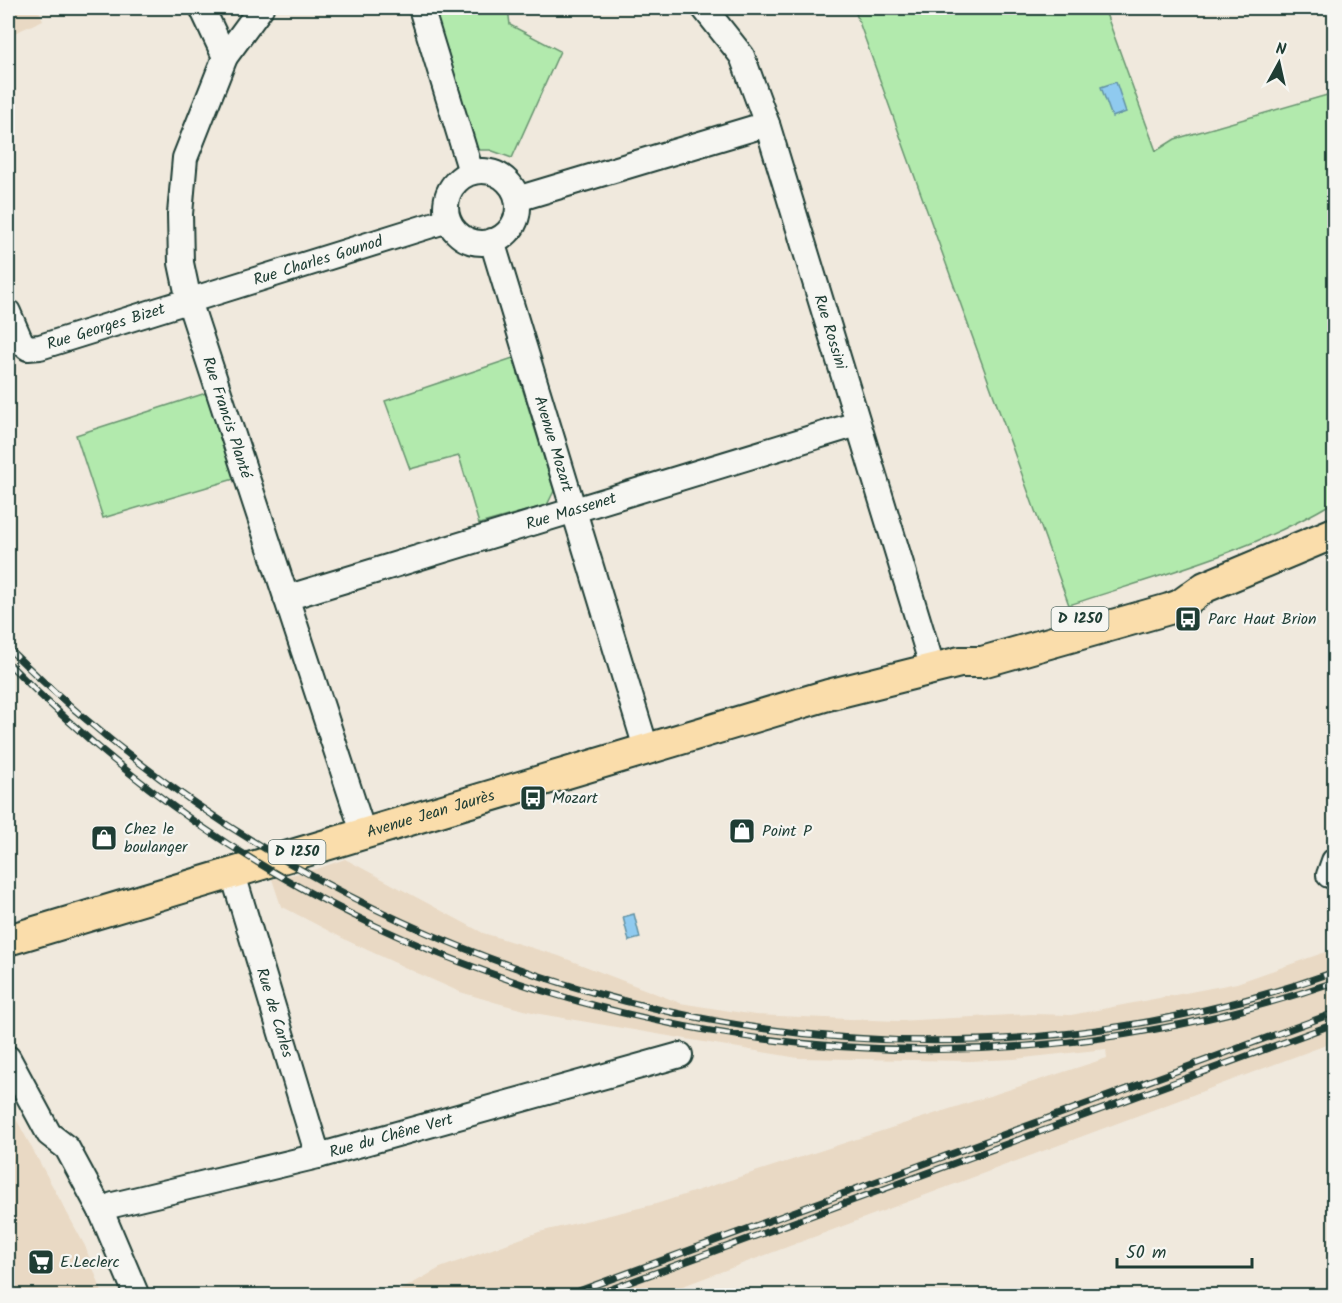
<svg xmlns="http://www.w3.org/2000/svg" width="1342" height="1303" viewBox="0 0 1342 1303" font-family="Kalam,sans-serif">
<rect width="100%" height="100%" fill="#f0e9dd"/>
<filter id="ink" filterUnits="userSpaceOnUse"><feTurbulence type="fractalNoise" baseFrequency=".0167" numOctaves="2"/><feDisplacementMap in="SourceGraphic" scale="12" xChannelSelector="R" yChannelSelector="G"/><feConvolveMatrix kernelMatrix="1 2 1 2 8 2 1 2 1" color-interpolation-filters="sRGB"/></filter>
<g filter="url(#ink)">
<g fill="#e9d9c4">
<path d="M 8,8 L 38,8 L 43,20 L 8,36 Z"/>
<path d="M 345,859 L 483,933 L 559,956 L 680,1003 L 755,1015 L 897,1021 L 1031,1014 L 1071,1015 L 1237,983 L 1334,949 L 1334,1042 L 659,1295 L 392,1295 L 440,1268 L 539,1232 L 656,1204 L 1107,1058 L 1106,1049 L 1014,1059 L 969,1061 L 798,1058 L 540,1014 L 501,1004 L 460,992 L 415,972 L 348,941 L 281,906 L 272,879 L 317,869 Z"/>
<path d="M 8,1104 L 85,1246 L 103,1295 L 8,1295 Z"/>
</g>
<g fill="#b2eaad" stroke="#689470" stroke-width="1.5">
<path d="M 433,8 L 508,8 L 510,25 L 560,51 L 512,158 L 490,150 L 477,150 Z"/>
<path d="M 854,8 L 1104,8 L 1156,151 L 1175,139 L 1334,93 L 1334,502 C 1251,552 1161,575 1069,605 Z"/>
<path d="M 513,358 L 554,491 L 547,505 L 479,524 L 459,456 L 410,469 L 385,401 Z"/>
<path d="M 206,393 L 234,479 L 103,518 L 76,435 Z"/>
</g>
<g fill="#8fcaef" stroke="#6292a4" stroke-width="1.5">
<path d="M 1116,82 L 1126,112 L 1112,117 L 1101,87 Z"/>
<path d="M 634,914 L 640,938 L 629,941 L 623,917 Z"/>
</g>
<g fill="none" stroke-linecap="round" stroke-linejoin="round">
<defs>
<g id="minor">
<path d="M 202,8 L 225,57"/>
<path id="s1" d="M 261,8 L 225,57 L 185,158 L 180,214 L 181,263 L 189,301 L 363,832"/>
<path d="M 421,8 L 471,172"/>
<path id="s2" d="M 704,8 L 742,56 L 767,124 L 933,669"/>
<circle cx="482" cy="207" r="36"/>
<path d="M 517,199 L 767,124"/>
<path id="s3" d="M 492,241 L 646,748"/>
<path id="s4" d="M 8,312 L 21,342 L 28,348 L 40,347 L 448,220"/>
<path id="s5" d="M 286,598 L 857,424"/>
<path id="s6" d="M 232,871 L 318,1156"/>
<path d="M 1329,875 L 1334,861"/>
<path d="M 8,1058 L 49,1134 L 67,1148 L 101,1211 L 137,1296"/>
<path id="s7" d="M 101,1211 L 113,1205 L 318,1156 L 680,1055"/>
</g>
<g id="major">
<path id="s8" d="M 8,940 L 828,695 L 960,662 L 982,662 L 1169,609 L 1180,605 L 1205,587 L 1334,533"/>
</g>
</defs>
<use href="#minor" stroke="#1f3d34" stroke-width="28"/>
<use href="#major" stroke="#1f3d34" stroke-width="34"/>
<use href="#minor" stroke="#f6f6f2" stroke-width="24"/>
<use href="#major" stroke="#faddab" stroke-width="30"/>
<defs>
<g id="rail">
<path d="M 8,648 C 355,991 866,1139 1334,972"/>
<path d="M 8,663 C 65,721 128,775 195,822 C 523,1049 957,1114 1334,982"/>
<path d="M 565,1296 L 1334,1013"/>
<path d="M 592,1296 L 1334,1024"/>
</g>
</defs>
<use href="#rail" stroke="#1f3d34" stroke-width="7"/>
<use href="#rail" stroke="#f6f6f2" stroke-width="4.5" stroke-dasharray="14" stroke-linecap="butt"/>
</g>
</g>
<defs>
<symbol id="bus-square" viewBox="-11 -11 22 22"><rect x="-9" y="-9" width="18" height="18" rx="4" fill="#1f3d34" stroke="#f6f6f2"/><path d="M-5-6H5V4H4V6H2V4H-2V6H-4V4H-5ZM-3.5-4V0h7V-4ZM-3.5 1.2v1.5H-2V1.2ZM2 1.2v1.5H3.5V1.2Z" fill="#fff"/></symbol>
<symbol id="shop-square" viewBox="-11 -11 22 22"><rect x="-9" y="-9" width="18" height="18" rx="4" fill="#1f3d34" stroke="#f6f6f2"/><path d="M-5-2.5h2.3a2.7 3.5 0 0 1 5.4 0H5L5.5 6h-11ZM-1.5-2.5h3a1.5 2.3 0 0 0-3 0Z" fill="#fff"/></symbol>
<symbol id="supermarket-square" viewBox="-11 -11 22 22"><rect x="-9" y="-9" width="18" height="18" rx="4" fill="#1f3d34" stroke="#f6f6f2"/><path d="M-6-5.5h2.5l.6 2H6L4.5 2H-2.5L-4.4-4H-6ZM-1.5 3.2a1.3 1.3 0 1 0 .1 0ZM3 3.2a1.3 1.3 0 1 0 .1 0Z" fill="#fff"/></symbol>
</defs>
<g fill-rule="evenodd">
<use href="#bus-square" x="1173" y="604" width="30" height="30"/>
<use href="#bus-square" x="518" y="783" width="30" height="30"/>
<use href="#shop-square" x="727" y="816" width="30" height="30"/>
<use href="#shop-square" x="89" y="823" width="30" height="30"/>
<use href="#supermarket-square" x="26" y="1247" width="30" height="30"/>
</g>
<g text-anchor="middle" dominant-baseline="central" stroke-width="4.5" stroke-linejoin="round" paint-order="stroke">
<g fill="#f6f6f2" stroke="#60746d" stroke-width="1.5">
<rect x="1051.5" y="607" width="57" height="24" rx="4.5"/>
<rect x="268.5" y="840" width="57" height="24" rx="4.5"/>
</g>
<g font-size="15" font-weight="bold" fill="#1f3d34">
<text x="1080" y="619">D 1250</text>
<text x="297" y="852">D 1250</text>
</g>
<g font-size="16" fill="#1f3d34" stroke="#f6f6f2">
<text stroke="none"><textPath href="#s4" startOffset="345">Rue Charles Gounod</textPath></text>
<text stroke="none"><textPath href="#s4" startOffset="123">Rue Georges Bizet</textPath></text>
<text stroke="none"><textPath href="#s2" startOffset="351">Rue Rossini</textPath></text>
<text stroke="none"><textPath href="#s1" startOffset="436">Rue Francis Planté</textPath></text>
<text stroke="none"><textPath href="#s3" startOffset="212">Avenue Mozart</textPath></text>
<text stroke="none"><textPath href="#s5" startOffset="298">Rue Massenet</textPath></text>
<text stroke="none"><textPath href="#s8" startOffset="441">Avenue Jean Jaurès</textPath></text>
<text stroke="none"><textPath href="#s6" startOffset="148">Rue de Carles</textPath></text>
<text stroke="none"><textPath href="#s7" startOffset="300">Rue du Chêne Vert</textPath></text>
</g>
<g font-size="16" fill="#1f3d34" stroke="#f6f6f2" text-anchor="start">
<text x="1208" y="619">Parc Haut Brion</text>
<text x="552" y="798">Mozart</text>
<text x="124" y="829">Chez le<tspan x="124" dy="18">boulanger</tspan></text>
<text x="762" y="831">Point P</text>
<text x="60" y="1262">E.Leclerc</text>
</g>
</g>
<rect width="1342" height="1303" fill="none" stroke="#f6f6f2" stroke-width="30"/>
<rect x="15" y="15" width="1312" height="1273" fill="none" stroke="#1f3d34" stroke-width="2" filter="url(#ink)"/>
<g transform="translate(1279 63) rotate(8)" stroke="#f6f6f2" stroke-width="4.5" paint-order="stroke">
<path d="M0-4.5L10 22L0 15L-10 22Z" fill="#1f3d34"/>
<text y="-9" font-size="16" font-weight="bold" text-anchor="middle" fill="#1f3d34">N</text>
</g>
<path d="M1117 1258v9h135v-9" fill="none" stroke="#1f3d34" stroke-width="3"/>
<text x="1126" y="1258" font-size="18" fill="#1f3d34" stroke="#f6f6f2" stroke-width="4.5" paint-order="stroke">50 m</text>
</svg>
